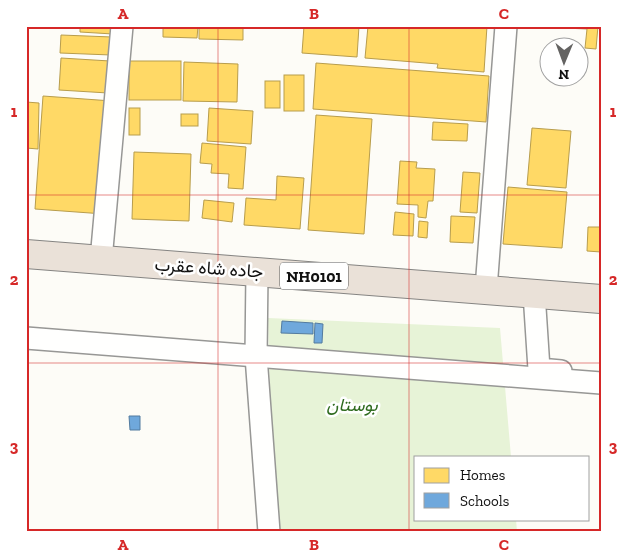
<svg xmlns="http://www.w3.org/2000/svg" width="627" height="558" viewBox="0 0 627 558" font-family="'Zilla Slab',Vazirmatn,serif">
<rect width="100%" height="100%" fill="#fdfcf7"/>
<path fill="#e7f3d7" d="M 268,318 L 500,328 L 511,457 L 416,457 L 416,519 L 516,519 L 517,532 L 273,532 Z"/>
<g fill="#ffd966" stroke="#b89d4c">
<path d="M 80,26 L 113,26 L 113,34 L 80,32 Z"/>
<path d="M 163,26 L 198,26 L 197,38 L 163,37 Z"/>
<path d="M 199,26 L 243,26 L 243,40 L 199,39 Z"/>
<path d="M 304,26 L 359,26 L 357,57 L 302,53 Z"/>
<path d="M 368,26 L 487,26 L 484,72 L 437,68 L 438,64 L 365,58 Z"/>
<path d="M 564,26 L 598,26 L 596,49 L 585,48 L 587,29 L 564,28 Z"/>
<path d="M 61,35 L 112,37 L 111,55 L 60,53 Z"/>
<path d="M 61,58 L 110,61 L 108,93 L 59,90 Z"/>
<rect x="129" y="61" width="52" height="39"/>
<path d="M 184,62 L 238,64 L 237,102 L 183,101 Z"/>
<path d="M 316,63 L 489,76 L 486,122 L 313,109 Z"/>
<rect x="284" y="75" width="20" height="36"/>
<rect x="265" y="81" width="15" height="27"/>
<path d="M 43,96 L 112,101 L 104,214 L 35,209 Z"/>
<path d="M 26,102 L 39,103 L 38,149 L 26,148 Z"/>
<rect x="129" y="108" width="11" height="27"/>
<path d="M 209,108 L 253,111 L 251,144 L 207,141 Z"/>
<rect x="181" y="114" width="17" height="12"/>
<path d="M 316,115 L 372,119 L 364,234 L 308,230 Z"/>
<path d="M 433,122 L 468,124 L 467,141 L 432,140 Z"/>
<path d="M 532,128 L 571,131 L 566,188 L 527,185 Z"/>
<path d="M 202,143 L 246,147 L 243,189 L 228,188 L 229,174 L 211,173 L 212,164 L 200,163 Z"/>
<path d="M 134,152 L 191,154 L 189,221 L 132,219 Z"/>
<path d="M 400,161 L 417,162 L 416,168 L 435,169 L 433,201 L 428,201 L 426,218 L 418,217 L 418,205 L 397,204 Z"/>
<path d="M 463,172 L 480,173 L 477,213 L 460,212 Z"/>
<path d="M 277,176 L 304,178 L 300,229 L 244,225 L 246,198 L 276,200 Z"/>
<path d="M 508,187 L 567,192 L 562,248 L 503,244 Z"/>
<path d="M 204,200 L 234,203 L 232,222 L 202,218 Z"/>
<path d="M 395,212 L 414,214 L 413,236 L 393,235 Z"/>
<path d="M 451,216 L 475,217 L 473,243 L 450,242 Z"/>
<path d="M 419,221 L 428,222 L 427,238 L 418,237 Z"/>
<path d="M 588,227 L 601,227 L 601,252 L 587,251 Z"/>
</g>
<g fill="#6fa8dc" stroke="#537b9f">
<path d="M 282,321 L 313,323 L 313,334 L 281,333 Z"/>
<path d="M 315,323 L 323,324 L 322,343 L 314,343 Z"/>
<path d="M 129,416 L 140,416 L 140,430 L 130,430 Z"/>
</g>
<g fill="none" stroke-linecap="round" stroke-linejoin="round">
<defs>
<g id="minor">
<path d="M 101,260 L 122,26"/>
<path d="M 257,272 L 256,356 L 269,532"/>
<path d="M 486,289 L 506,26"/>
<path d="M 534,293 L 539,369 L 561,371"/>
<path d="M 26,338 L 601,383"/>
</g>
<path id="highway" d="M 26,254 L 601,299"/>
</defs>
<use href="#minor" stroke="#979795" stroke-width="24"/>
<use href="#highway" stroke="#858482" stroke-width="30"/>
<use href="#minor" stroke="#fffffe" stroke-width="21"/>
<use href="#highway" stroke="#eae1d8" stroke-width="28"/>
</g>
<path fill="none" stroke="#d62828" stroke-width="1" stroke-opacity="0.55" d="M 218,26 L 218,532M 409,26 L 409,532M 26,195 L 601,195M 26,363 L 601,363"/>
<g text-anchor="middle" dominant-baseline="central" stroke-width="5" stroke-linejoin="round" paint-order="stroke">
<rect fill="#fff" stroke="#585858" stroke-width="1" x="280" y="262.5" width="68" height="27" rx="4"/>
<g font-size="16" font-weight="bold" fill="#111">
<text x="314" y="276">NH0101</text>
</g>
<g font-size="18" fill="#111" stroke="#fff">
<text transform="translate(209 268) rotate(4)">جاده شاه عقرب</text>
</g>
<g font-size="18" font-style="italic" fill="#2f6b1f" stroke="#fff">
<text x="352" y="405">بوستان</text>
</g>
</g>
<rect width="627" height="558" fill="none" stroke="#ffffff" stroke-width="55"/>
<rect x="414" y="456" width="175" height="65" fill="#ffffff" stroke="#a0a0a0"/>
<rect x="424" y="468" width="25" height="15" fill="#ffd966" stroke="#a0a0a0"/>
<text x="460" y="480" font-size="15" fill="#111111">Homes</text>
<rect x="424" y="493" width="25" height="15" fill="#6fa8dc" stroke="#a0a0a0"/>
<text x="460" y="506" font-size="15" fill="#111111">Schools</text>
<g transform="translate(564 62) rotate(181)"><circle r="24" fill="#ffffff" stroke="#a0a0a0"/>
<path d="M0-4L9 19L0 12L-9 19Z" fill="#646362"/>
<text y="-8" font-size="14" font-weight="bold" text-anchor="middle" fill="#111111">N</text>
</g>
<rect x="28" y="28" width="572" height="502" fill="none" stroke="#d62828" stroke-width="2"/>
<g font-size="16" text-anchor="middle" font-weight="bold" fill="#d62828">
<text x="123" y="19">A</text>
<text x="314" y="19">B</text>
<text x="504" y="19">C</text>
<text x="14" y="117">1</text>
<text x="613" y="117">1</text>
<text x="14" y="285">2</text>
<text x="613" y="285">2</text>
<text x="14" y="452">3</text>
<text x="613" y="452">3</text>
<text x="123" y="550">A</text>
<text x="314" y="550">B</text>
<text x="504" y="550">C</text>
</g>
</svg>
